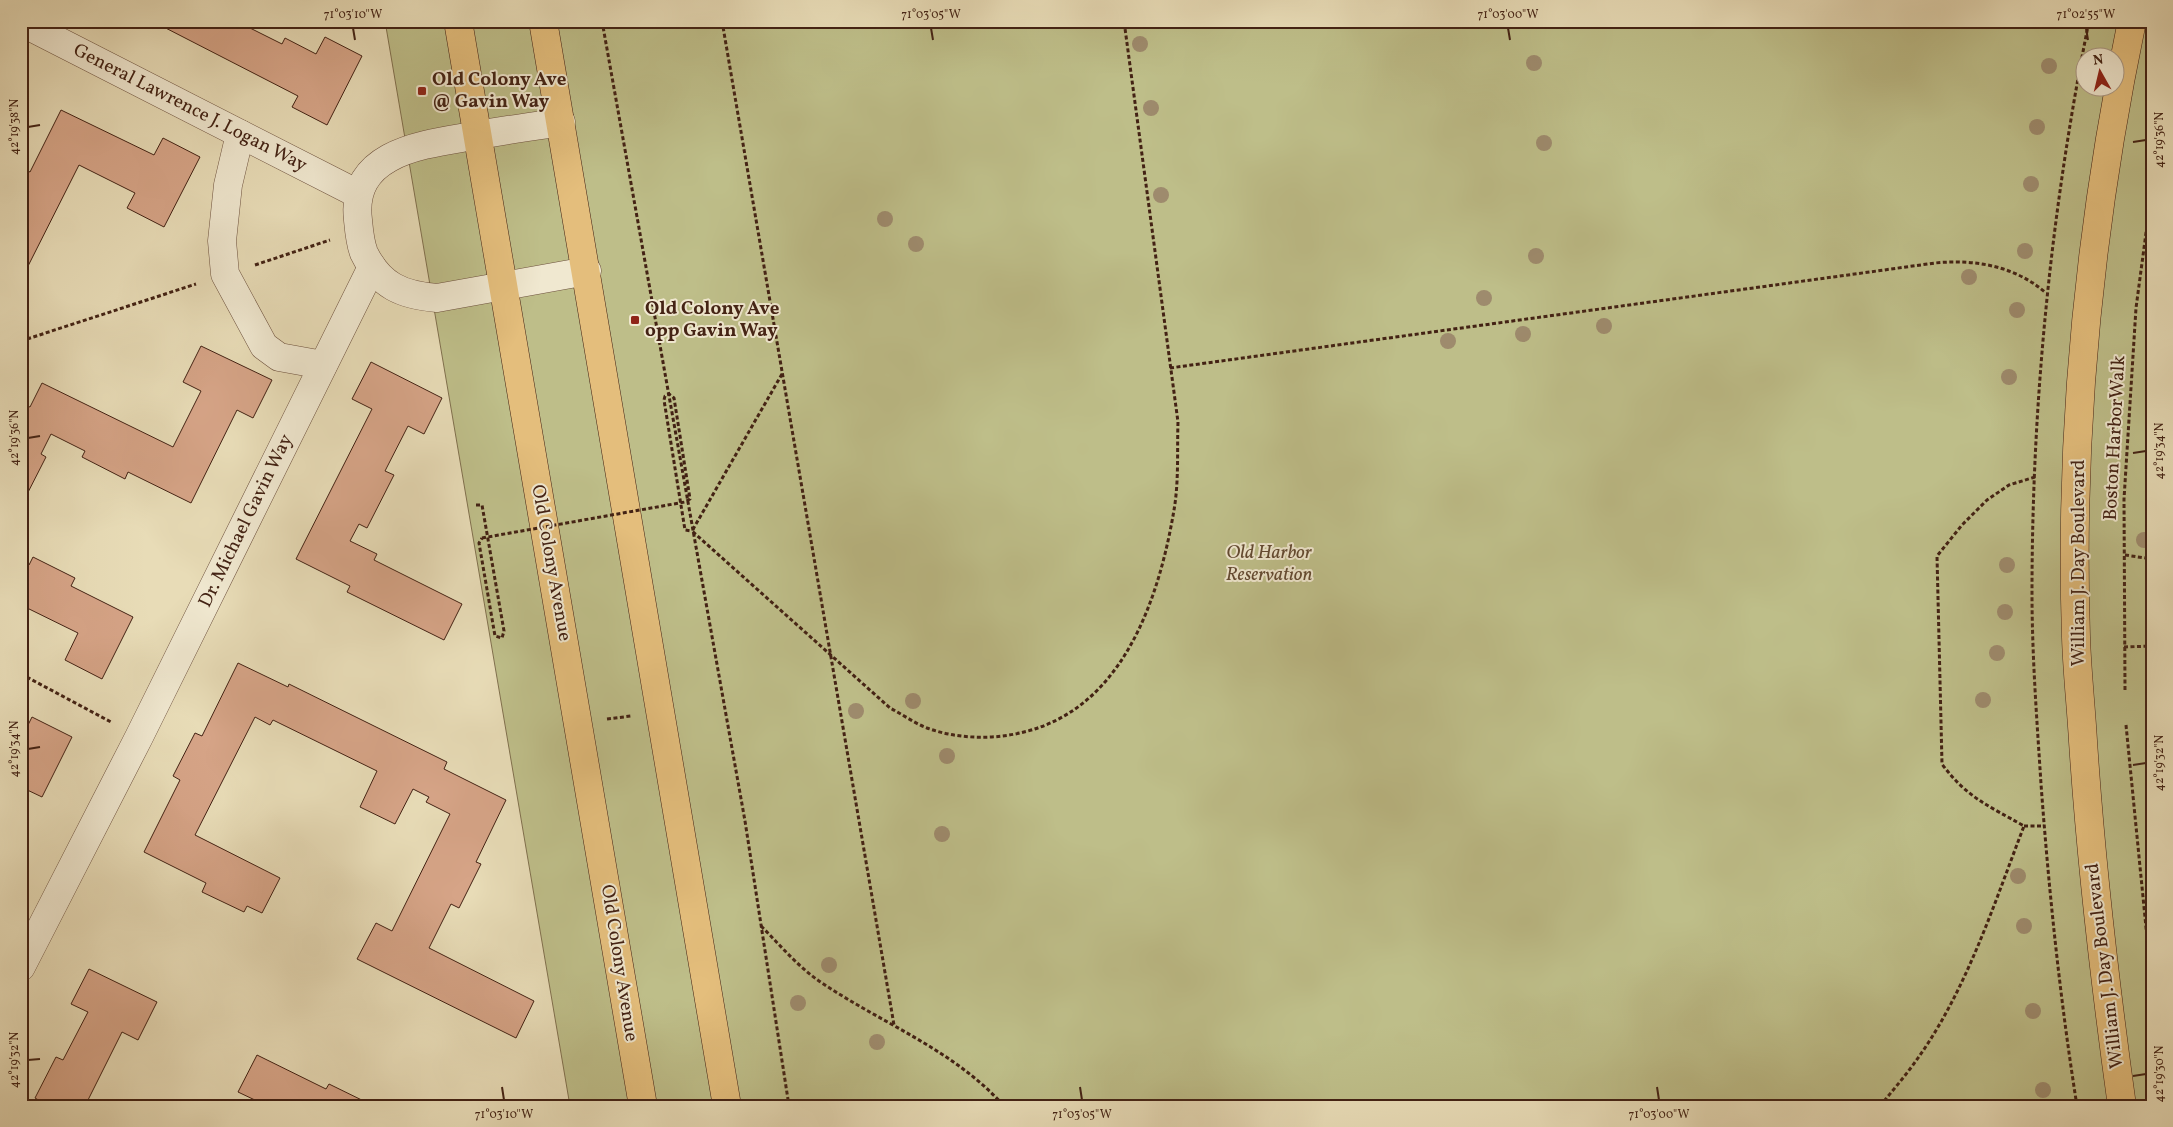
<svg xmlns="http://www.w3.org/2000/svg" width="2173" height="1127" viewBox="0 0 2173 1127" font-family="Vollkorn,serif">
<rect width="100%" height="100%" fill="#e8dcb7"/>
<filter id="stains"><feTurbulence type="fractalNoise" baseFrequency=".004" numOctaves="4"/><feColorMatrix values="0 0 0 0 .2 0 0 0 0 .09 0 0 0 0 .02 0 0 0 .5 -.17"/></filter>
<radialGradient id="worn" r=".72"><stop offset=".6" stop-color="#630" stop-opacity="0"/><stop offset="1" stop-color="#630" stop-opacity=".3"/></radialGradient>
<path fill="#bebe89" stroke="#80704e" fill-rule="evenodd" d="M 385,21 L 2152,21 L 2152,1106 L 570,1106 ZM 2086,58 L 2116,58 L 2116,88 L 2086,88 Z"/>
<g fill="#d6a487" stroke="#432214">
<path d="M 152,21 L 236,21 L 282,44 L 285,38 L 316,54 L 325,37 L 362,56 L 327,125 L 292,107 L 298,96 Z"/>
<path d="M 61,110 L 154,155 L 163,138 L 200,157 L 164,227 L 127,208 L 135,193 L 79,165 L 21,280 L 21,173 L 23,169 L 30,172 Z"/>
<path d="M 201,346 L 272,380 L 253,418 L 237,410 L 191,503 L 128,472 L 125,479 L 82,457 L 85,451 L 51,434 L 41,454 L 46,457 L 21,506 L 21,404 L 30,407 L 42,383 L 173,447 L 201,391 L 183,382 Z"/>
<path d="M 371,362 L 442,398 L 424,434 L 408,426 L 385,471 L 394,475 L 367,528 L 359,524 L 350,541 L 377,554 L 374,560 L 462,604 L 444,640 L 347,592 L 350,586 L 296,559 L 372,409 L 352,399 Z"/>
<path d="M 33,557 L 75,578 L 71,586 L 133,617 L 102,679 L 65,660 L 78,633 L 21,605 L 21,561 L 29,565 Z"/>
<path d="M 238,663 L 288,687 L 289,684 L 447,762 L 444,769 L 506,800 L 476,862 L 481,864 L 459,908 L 451,904 L 429,948 L 534,1001 L 516,1038 L 357,959 L 376,923 L 392,931 L 450,814 L 426,802 L 429,797 L 413,789 L 395,824 L 360,807 L 377,771 L 273,720 L 270,725 L 255,717 L 195,835 L 280,878 L 262,913 L 247,906 L 244,912 L 202,892 L 206,883 L 144,852 L 180,780 L 173,776 L 195,733 L 202,736 Z"/>
<path d="M 32,717 L 72,737 L 42,797 L 21,787 L 21,739 Z"/>
<path d="M 89,969 L 157,1002 L 138,1040 L 122,1032 L 85,1106 L 40,1106 L 42,1102 L 35,1098 L 56,1057 L 63,1060 L 88,1012 L 71,1004 Z"/>
<path d="M 257,1055 L 326,1089 L 329,1084 L 374,1106 L 255,1106 L 257,1101 L 238,1092 Z"/>
</g>
<g fill="none" stroke-linecap="round" stroke-linejoin="round">
<defs>
<g id="minor">
<path d="M 21,22 L 358,194"/>
<path d="M 561,122 C 530,127 498,131 467,137 C 419,145 350,154 358,220 C 359,231 360,243 364,253 C 380,286 402,295 437,298 L 587,271"/>
<path d="M 240,134 L 228,185 L 222,241 L 225,274 L 264,346 L 279,357 L 323,365"/>
<path d="M 21,967 L 139,737 L 372,267"/>
</g>
<g id="major">
<path d="M 458,21 L 643,1106"/>
<path d="M 543,21 L 727,1106"/>
<path d="M 2122,1106 C 2105,984 2091,863 2083,741 C 2081,706 2077,671 2076,637 C 2069,431 2090,223 2132,21"/>
</g>
</defs>
<use href="#minor" stroke="#6c503d" stroke-width="29"/>
<use href="#major" stroke="#432214" stroke-width="29"/>
<g stroke="#432214" stroke-width="3" stroke-dasharray="4 2.5" stroke-linecap="butt">
<path d="M 602,21 L 745,821 L 789,1106"/>
<path d="M 722,21 L 894,1025"/>
<path d="M 255,265 L 330,240"/>
<path d="M 21,341 L 196,284"/>
<path d="M 1170,368 L 1935,263 C 1975,259 2015,266 2046,293"/>
<path d="M 782,374 L 692,531 L 890,708 C 902,714 914,723 927,728 C 957,739 993,740 1024,732 C 1123,708 1159,599 1174,510 C 1179,481 1177,451 1178,422 L 1124,21"/>
<path d="M 476,505 L 482,505 L 504,631 L 502,638 L 495,636 L 479,543 L 482,538"/>
<path d="M 2125,555 L 2152,559"/>
<path d="M 2124,647 L 2152,646"/>
<path d="M 21,674 L 111,722"/>
<path d="M 2125,690 L 2124,499 L 2136,308 L 2152,188"/>
<path d="M 607,719 L 631,716"/>
<path d="M 2126,725 L 2152,988"/>
<path d="M 2024,826 L 2044,826"/>
<path d="M 761,926 C 781,946 799,968 822,983 C 883,1024 954,1050 1004,1106"/>
<path d="M 1880,1106 C 1893,1090 1907,1074 1918,1058 C 1967,989 1994,904 2024,826 C 1989,806 1966,797 1942,764 L 1937,556 L 1962,525 L 1987,500 L 2009,485 L 2035,477"/>
<path d="M 2077,1106 C 2060,999 2049,892 2041,784 C 2037,721 2032,657 2032,593 C 2032,401 2051,210 2089,21"/>
</g>
<use href="#minor" stroke="#f0e8d0" stroke-width="28"/>
<use href="#major" stroke="#e4be7c" stroke-width="28"/>
<path stroke="#432214" stroke-width="3" stroke-dasharray="4 2.5" stroke-linecap="butt" d="M 482,538 L 685,502 L 690,499 L 674,398 L 669,394 L 665,396 L 664,400 L 685,530 L 692,531"/>
</g>
<g fill="#9e8b6d">
<circle cx="1140" cy="44" r="8"/>
<circle cx="1534" cy="63" r="8"/>
<circle cx="2049" cy="66" r="8"/>
<circle cx="1151" cy="108" r="8"/>
<circle cx="2037" cy="127" r="8"/>
<circle cx="1544" cy="143" r="8"/>
<circle cx="2031" cy="184" r="8"/>
<circle cx="1161" cy="195" r="8"/>
<circle cx="885" cy="219" r="8"/>
<circle cx="916" cy="244" r="8"/>
<circle cx="2025" cy="251" r="8"/>
<circle cx="1536" cy="256" r="8"/>
<circle cx="1969" cy="277" r="8"/>
<circle cx="1484" cy="298" r="8"/>
<circle cx="2017" cy="310" r="8"/>
<circle cx="1604" cy="326" r="8"/>
<circle cx="1523" cy="334" r="8"/>
<circle cx="1448" cy="341" r="8"/>
<circle cx="2009" cy="377" r="8"/>
<circle cx="2144" cy="540" r="8"/>
<circle cx="2007" cy="565" r="8"/>
<circle cx="2005" cy="612" r="8"/>
<circle cx="1997" cy="653" r="8"/>
<circle cx="1983" cy="700" r="8"/>
<circle cx="913" cy="701" r="8"/>
<circle cx="856" cy="711" r="8"/>
<circle cx="947" cy="756" r="8"/>
<circle cx="942" cy="834" r="8"/>
<circle cx="2018" cy="876" r="8"/>
<circle cx="2024" cy="926" r="8"/>
<circle cx="829" cy="965" r="8"/>
<circle cx="798" cy="1003" r="8"/>
<circle cx="2033" cy="1011" r="8"/>
<circle cx="877" cy="1042" r="8"/>
<circle cx="2043" cy="1090" r="8"/>
</g>
<path fill="none" stroke="#432214" stroke-width="2" d="M 353,28 L 355,40M 931,28 L 933,40M 1508,28 L 1510,40M 2086,28 L 2088,40M 28,127 L 40,125M 2133,142 L 2146,140M 28,438 L 40,436M 2133,453 L 2146,451M 28,749 L 40,747M 2133,765 L 2146,763M 28,1060 L 40,1059M 2133,1076 L 2146,1074M 502,1087 L 504,1100M 1080,1087 L 1082,1100M 1657,1087 L 1659,1100"/>
<g fill="#8f2418" stroke="#f0e8d0" stroke-width="2">
<rect x="417" y="86" width="10" height="10" rx="2.5"/>
<rect x="630" y="315" width="10" height="10" rx="2.5"/>
</g>
<g text-anchor="middle" dominant-baseline="central" stroke-width="4" stroke-linejoin="round" paint-order="stroke">
<g font-size="19" font-weight="bold" fill="#432214" stroke="#f0e8d0" text-anchor="start">
<text x="432" y="80">Old Colony Ave<tspan x="432" dy="22">@ Gavin Way</tspan></text>
<text x="645" y="309">Old Colony Ave<tspan x="645" dy="22">opp Gavin Way</tspan></text>
</g>
<g font-size="19" fill="#432214" stroke="#f0e8d0">
<text transform="translate(190 108) rotate(27)">General Lawrence J. Logan Way</text>
<text transform="translate(2115 438) rotate(-87)">Boston HarborWalk</text>
<text transform="translate(246 521) rotate(-64)">Dr. Michael Gavin Way</text>
<text transform="translate(551 563) rotate(80)">Old Colony Avenue</text>
<text transform="translate(2079 563) rotate(-90)">William J. Day Boulevard</text>
<text transform="translate(619 963) rotate(81)">Old Colony Avenue</text>
<text transform="translate(2105 966) rotate(-97)">William J. Day Boulevard</text>
</g>
<g font-size="19" font-style="italic" fill="#624931" stroke="#f0e8d0">
<text x="1269" y="553">Old Harbor<tspan x="1269" dy="22">Reservation</tspan></text>
</g>
</g>
<rect width="2173" height="1127" fill="none" stroke="#e8dcb7" stroke-width="55"/>
<g transform="translate(2100 72) rotate(352)"><circle r="24" fill="#f0e8d0" stroke="#ab9985"/>
<path d="M0-4L9 19L0 12L-9 19Z" fill="#8f2418"/>
<text y="-8" font-size="14" font-weight="bold" text-anchor="middle" fill="#432214">N</text>
</g>
<rect x="28" y="28" width="2118" height="1072" fill="none" stroke="#432214" stroke-width="2"/>
<g font-size="12" text-anchor="middle" fill="#432214">
<text x="353" y="18">71°03'10"W</text>
<text x="931" y="18">71°03'05"W</text>
<text x="1508" y="18">71°03'00"W</text>
<text x="2086" y="18">71°02'55"W</text>
<text transform="translate(14 127) rotate(-90)" y="4">42°19'38"N</text>
<text transform="translate(2159 140) rotate(-90)" y="4">42°19'36"N</text>
<text transform="translate(14 438) rotate(-90)" y="4">42°19'36"N</text>
<text transform="translate(2159 451) rotate(-90)" y="4">42°19'34"N</text>
<text transform="translate(14 749) rotate(-90)" y="4">42°19'34"N</text>
<text transform="translate(2159 763) rotate(-90)" y="4">42°19'32"N</text>
<text transform="translate(14 1060) rotate(-90)" y="4">42°19'32"N</text>
<text transform="translate(2159 1074) rotate(-90)" y="4">42°19'30"N</text>
<text x="504" y="1118">71°03'10"W</text>
<text x="1082" y="1118">71°03'05"W</text>
<text x="1659" y="1118">71°03'00"W</text>
</g>
<rect width="100%" height="100%" filter="url(#stains)"/>
<rect width="100%" height="100%" fill="url(#worn)"/>
</svg>
